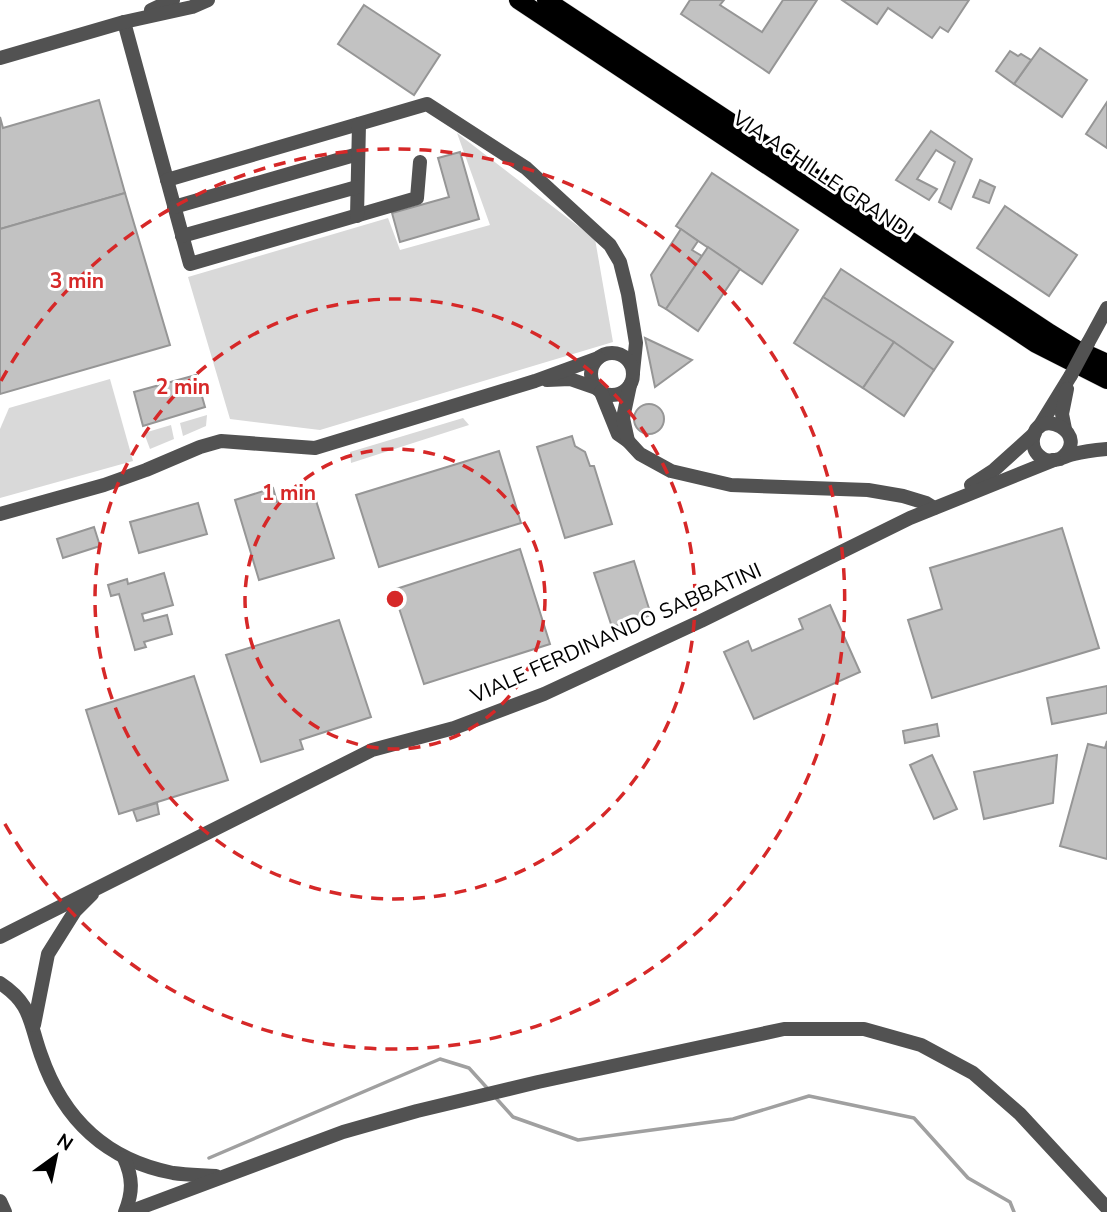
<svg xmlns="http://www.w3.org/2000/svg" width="1107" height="1212" viewBox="0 0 1107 1212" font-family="'Nunito Sans',sans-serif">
<rect width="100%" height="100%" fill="#fff"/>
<g fill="#d9d9d9">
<path d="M 457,133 L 595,239 L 613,342 L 320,430 L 230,419 L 188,277 L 388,218 L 400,250 L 490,225 Z"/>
<path d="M 110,379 L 133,461 L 0,498 L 0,429 L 9,408 Z"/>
<path d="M 207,415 L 206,426 L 183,436 L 180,423 Z"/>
<path d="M 463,418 L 469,425 L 351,463 L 350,452 Z"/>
<path d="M 171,425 L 174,439 L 150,449 L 144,433 Z"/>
</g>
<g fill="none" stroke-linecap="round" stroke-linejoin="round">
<g stroke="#a0a0a0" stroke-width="3.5">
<path d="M 495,1097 L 513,1117 L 578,1140 L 733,1119 L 809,1096 L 914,1118 L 968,1178 L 1010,1202 L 1014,1212"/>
<path d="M 209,1158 L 440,1059 L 469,1068 L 488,1089"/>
</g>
</g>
<g fill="#c2c2c2" stroke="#969696" stroke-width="2">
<path d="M 690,0 L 724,0 L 720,5 L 762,32 L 783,0 L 817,0 L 769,73 L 681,14 Z"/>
<path d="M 842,0 L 969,0 L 948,32 L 940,27 L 932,38 L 888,8 L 877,24 Z"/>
<path d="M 364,5 L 440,55 L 414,95 L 338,44 Z"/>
<path d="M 1040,48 L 1087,80 L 1062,117 L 1014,84 Z"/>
<path d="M 1010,51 L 1018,56 L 1021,54 L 1031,60 L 1014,84 L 996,71 Z"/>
<path d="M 99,100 L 125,193 L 0,229 L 0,117 L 3,128 Z"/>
<path d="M 1107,102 L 1107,148 L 1086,134 Z"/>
<path d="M 931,131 L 972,159 L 951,209 L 939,202 L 955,162 L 936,150 L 917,179 L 937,189 L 929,200 L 896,180 Z"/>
<path d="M 460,152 L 479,219 L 400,242 L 392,213 L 449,197 L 438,158 Z"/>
<path d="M 712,173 L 798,230 L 762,284 L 676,226 Z"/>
<path d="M 980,180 L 995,187 L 989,203 L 973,197 Z"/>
<path d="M 125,193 L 170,345 L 0,394 L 0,229 Z"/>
<path d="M 1005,206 L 1077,255 L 1049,296 L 977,248 Z"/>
<path d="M 681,229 L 698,241 L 692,250 L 702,256 L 666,309 L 659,305 L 651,275 Z"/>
<path d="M 708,247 L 740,269 L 698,331 L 666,309 Z"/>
<path d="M 841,269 L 953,342 L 934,370 L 823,297 Z"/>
<path d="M 823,297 L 894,342 L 863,388 L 794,343 Z"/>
<path d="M 645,338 L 692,360 L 655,387 Z"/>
<path d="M 894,342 L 934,370 L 904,416 L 863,388 Z"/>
<path d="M 196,375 L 205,407 L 143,426 L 134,392 Z"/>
<circle cx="649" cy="419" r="15"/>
<path d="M 572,436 L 575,446 L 585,452 L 590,466 L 594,466 L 612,524 L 565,538 L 537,447 Z"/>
<path d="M 499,451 L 521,523 L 379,567 L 356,495 Z"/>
<path d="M 273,488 L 277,502 L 313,491 L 334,558 L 259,580 L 235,500 Z"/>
<path d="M 198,503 L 207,534 L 139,553 L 130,522 Z"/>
<path d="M 94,527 L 100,546 L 63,558 L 57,539 Z"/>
<path d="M 1062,528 L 1099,648 L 932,698 L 908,620 L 942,609 L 930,568 Z"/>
<path d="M 520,549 L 550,644 L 424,684 L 393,590 Z"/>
<path d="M 634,561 L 651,615 L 612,627 L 594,573 Z"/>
<path d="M 164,573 L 173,605 L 142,614 L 144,621 L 167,615 L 172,634 L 144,642 L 146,647 L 135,650 L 119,594 L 111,596 L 108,585 L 127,579 L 128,584 Z"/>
<path d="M 830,605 L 860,672 L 754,719 L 724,652 L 748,641 L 752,651 L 803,629 L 799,619 Z"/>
<path d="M 339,620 L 371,717 L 300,740 L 303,749 L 261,762 L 226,655 Z"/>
<path d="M 194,676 L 228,780 L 119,814 L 86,710 Z"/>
<path d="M 1107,686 L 1107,713 L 1052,724 L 1047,698 Z"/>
<path d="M 937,724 L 939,736 L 905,743 L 903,731 Z"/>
<path d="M 1107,741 L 1107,859 L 1060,846 L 1088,744 L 1105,748 Z"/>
<path d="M 932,755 L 957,809 L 934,819 L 910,765 Z"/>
<path d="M 1057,755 L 1053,803 L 984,819 L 974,772 Z"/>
<path d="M 157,803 L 159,814 L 137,821 L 133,810 Z"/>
</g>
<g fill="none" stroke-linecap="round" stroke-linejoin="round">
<defs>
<g id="major">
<path d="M 518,0 L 1036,344 L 1107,380"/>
<path d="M 546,0 L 1050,333 L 1076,349 L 1107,363"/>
</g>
</defs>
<use href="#major" stroke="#dbdbdb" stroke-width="19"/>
<g stroke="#525252" stroke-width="14">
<path d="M 151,10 L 173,0"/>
<path d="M 124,22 L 190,264 L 417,198 L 420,162"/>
<path d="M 0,58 L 124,22 L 192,7 L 208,0"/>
<path d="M 167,180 L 427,104 L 526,168 L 610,245 L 620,262 L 628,294 L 636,343 L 633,372"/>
<path d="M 174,207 L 358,154"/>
<path d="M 357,216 L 359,124"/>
<path d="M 182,236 L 357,187"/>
<path d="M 1088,343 L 1107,308"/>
<circle cx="612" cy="374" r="21"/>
<path d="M 547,380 L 570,379 L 596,388"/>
<path d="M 601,392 L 618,434 L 628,441 L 640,454 L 671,471 L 731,485 L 868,490 L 903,496 L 926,503 L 934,508"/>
<path d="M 1039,427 L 1071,375"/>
<path d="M 1065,429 L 1062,414 L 1067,389"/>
<path d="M 628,441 L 623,418 L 630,385"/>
<path d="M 1060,459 C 1094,435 1037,404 1033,439 C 1032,447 1036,454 1042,458 C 1045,460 1050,461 1053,460 C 1060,460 1067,455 1074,454 C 1085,451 1096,450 1107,449"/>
<path d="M 971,485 L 994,470 L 1035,433"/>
<path d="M 0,514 L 104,485 L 146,470 L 200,447 L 221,441 L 315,448 L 535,381 L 598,358"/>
<path d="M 0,937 L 372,750 L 454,728 L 544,694 L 701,621 L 910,518 L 1054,460"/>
<path d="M 0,983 C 32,1004 29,1022 41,1055 C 63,1119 106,1160 173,1173 C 187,1175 202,1175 216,1176"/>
<path d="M 34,1025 L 48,954 L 75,911 L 92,894"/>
<path d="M 124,1158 C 133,1178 133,1192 125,1212"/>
<path d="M 0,1201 L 5,1212"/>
<path d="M 129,1212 L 343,1132 L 417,1111 L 538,1082 L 784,1029 L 864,1029 L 921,1045 L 973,1073 L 1020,1114 L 1107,1208"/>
</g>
<use href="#major" stroke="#000" stroke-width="18"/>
<path stroke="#525252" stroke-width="14" d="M 1071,375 L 1088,343"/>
</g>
<g fill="none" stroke="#d62828" stroke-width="3.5" stroke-dasharray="12 9">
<circle cx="395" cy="599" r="150"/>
<circle cx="395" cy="599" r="300"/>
<path d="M1 381A450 450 0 1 1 1 817"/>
</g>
<g text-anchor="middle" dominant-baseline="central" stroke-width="6" stroke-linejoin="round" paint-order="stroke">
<g font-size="21" fill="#000" stroke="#fff">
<text transform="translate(823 175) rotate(34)">VIA ACHILLE GRANDI</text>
<text transform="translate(616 633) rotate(-24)">VIALE FERDINANDO SABBATINI</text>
</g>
</g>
<circle cx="395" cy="599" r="10" fill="#d62828" stroke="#fff" stroke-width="3.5"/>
<g font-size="21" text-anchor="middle" font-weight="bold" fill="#d62828" stroke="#fff" stroke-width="6" stroke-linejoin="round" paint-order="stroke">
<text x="77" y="288">3 min</text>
<text x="183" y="394">2 min</text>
<text x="289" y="500">1 min</text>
</g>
<g transform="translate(56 1156) rotate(33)" stroke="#ffffff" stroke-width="5" paint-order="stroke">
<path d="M0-5L12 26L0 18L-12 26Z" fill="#000000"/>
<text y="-10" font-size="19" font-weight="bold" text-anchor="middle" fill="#000000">N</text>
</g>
</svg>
